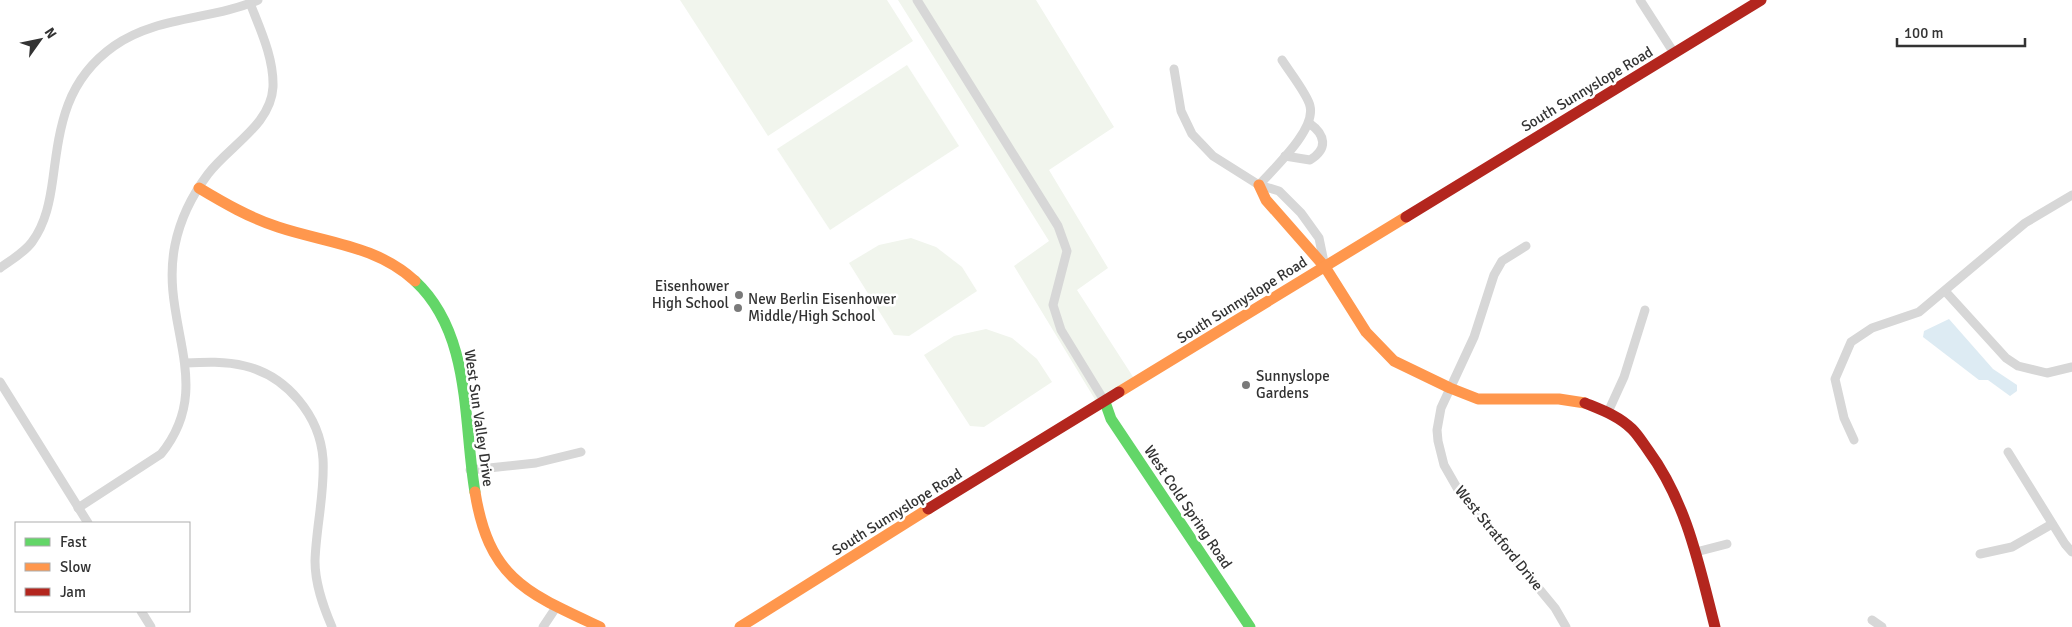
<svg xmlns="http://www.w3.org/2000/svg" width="2072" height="627" viewBox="0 0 2072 627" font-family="Signika,sans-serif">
<rect width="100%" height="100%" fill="#fff"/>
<g fill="#f1f5ed">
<path d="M 680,0 L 887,0 L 913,41 L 768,136 Z"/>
<path d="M 898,0 L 1036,0 L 1114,127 L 1049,170 L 1108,268 L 1077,290 L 1137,383 L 1099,406 L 1014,266 L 1049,241 Z"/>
<path d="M 907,65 L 959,146 L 830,230 L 777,149 Z"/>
<path d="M 911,238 L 936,247 L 962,267 L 977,291 L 909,336 L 894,335 L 849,263 L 879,245 Z"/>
<path d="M 986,329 L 1012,338 L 1037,359 L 1052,382 L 984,427 L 970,426 L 924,355 L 954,336 Z"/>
</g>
<path fill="#ddebf3" d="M 1949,319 L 1993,369 L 2017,385 L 2017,391 L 2010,396 L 1988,380 L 1979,380 L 1923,337 L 1924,331 Z"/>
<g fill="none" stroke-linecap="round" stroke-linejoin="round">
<g stroke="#d7d7d7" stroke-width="9">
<path d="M 917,0 L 1058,226 L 1067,251 L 1053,305 L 1061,330 L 1105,402"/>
<path d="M 1640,0 L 1674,53"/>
<path d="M 1174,69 L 1181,111 L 1192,134 L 1213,156 L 1259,185 L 1279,191 L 1301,213 L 1319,238 L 1325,267"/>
<path d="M 1285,156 L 1310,160 C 1328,149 1326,135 1309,123"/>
<path d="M 1259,185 C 1274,168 1316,130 1310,106 C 1308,95 1289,71 1282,60"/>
<path d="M 1526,246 L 1502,261 L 1494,275 L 1474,337 L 1441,408 L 1437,430 L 1438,441 L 1444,465 L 1460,493 L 1555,608 L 1566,627"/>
<path d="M 0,268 C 11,260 24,253 32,242 C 46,223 50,200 53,178 C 60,124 66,80 114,46 C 156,16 212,20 258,0"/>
<path d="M 1945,291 L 2006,358 L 2018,366 L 2047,373 L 2072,367"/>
<path d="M 185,363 C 205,362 225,361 245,366 C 287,376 320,416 323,459 C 325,493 316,527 315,561 C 315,584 323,606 332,627"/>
<path d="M 0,382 L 88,523"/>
<path d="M 1608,412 L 1624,377 L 1645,310"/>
<path d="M 1854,440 L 1844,418 L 1835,379 L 1851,342 L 1872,328 L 1919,312 L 2025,223 L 2072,195"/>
<path d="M 2008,452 L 2065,544 L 2072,552"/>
<path d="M 470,470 L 536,463 L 581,452"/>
<path d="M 78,508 L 161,454 C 217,385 159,323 175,245 C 180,220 193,194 208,174 C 229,146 271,125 273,87 C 274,58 260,29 250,3"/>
<path d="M 1696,552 L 1727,544"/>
<path d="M 1980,554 L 2012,547 L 2052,524"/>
<path d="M 141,611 L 151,627"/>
<path d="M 1872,620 L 1882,627"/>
<path d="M 543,627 L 557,606"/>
</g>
<g stroke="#63d668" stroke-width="11">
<path d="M 415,281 C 472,334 463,422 475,492"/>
<path d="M 1105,402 L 1111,419 L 1250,627"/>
</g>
<g stroke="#ff974d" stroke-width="11">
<path d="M 1259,185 L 1266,200 L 1325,267 L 1366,332 L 1394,361 L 1450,388 L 1478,399 L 1559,399 L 1585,403"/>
<path d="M 199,188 C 224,203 250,218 278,227 C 326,243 376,245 415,281"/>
<path d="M 1119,392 L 1406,217"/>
<path d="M 475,492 C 489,579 527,593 600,627"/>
<path d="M 740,627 L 928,509"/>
</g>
<g stroke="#b3261e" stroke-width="11">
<path d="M 1406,217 L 1761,0"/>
<path d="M 1585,403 C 1602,410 1619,416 1632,429 C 1638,435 1643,443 1648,450 C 1687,503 1699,565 1715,627"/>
<path d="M 928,509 L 1119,392"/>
</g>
</g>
<g fill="#7a7a7a" stroke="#fff" stroke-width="2">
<circle cx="739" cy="295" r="5"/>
<circle cx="738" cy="308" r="5"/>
<circle cx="1246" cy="385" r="5"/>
</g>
<g text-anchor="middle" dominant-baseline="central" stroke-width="5" stroke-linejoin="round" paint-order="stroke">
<g font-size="15" fill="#333" stroke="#fff">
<text transform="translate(1587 89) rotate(-31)">South Sunnyslope Road</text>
<text transform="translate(1242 300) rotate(-32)">South Sunnyslope Road</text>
<text transform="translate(479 418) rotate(82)">West Sun Valley Drive</text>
<text transform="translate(1188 507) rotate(56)">West Cold Spring Road</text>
<text transform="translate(897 512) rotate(-32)">South Sunnyslope Road</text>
<text transform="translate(1499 538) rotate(51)">West Stratford Drive</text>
</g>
<g font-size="15" fill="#333" stroke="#fff" text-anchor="start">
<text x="729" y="286" text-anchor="end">Eisenhower<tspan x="729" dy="17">High School</tspan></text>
<text x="748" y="299">New Berlin Eisenhower<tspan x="748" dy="17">Middle/High School</tspan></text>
<text x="1256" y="376">Sunnyslope<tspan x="1256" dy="17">Gardens</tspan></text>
</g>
</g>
<rect x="15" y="522" width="175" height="90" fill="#ffffff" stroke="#adadad"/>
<rect x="25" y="538" width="25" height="8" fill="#63d668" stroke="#adadad"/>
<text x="60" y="547" font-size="15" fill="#333333">Fast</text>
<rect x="25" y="563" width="25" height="8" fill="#ff974d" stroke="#adadad"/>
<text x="60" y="572" font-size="15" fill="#333333">Slow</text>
<rect x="25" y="588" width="25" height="8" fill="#b3261e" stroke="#adadad"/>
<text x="60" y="597" font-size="15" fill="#333333">Jam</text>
<g transform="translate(40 40) rotate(57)" stroke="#ffffff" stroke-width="4" paint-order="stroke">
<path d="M0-4L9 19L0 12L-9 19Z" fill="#333333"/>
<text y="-8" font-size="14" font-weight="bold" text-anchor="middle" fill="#333333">N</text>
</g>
<path d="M1897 38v8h128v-8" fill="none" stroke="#333333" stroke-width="2.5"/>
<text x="1904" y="38" font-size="15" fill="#333333" stroke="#ffffff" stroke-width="4" paint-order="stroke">100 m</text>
</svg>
